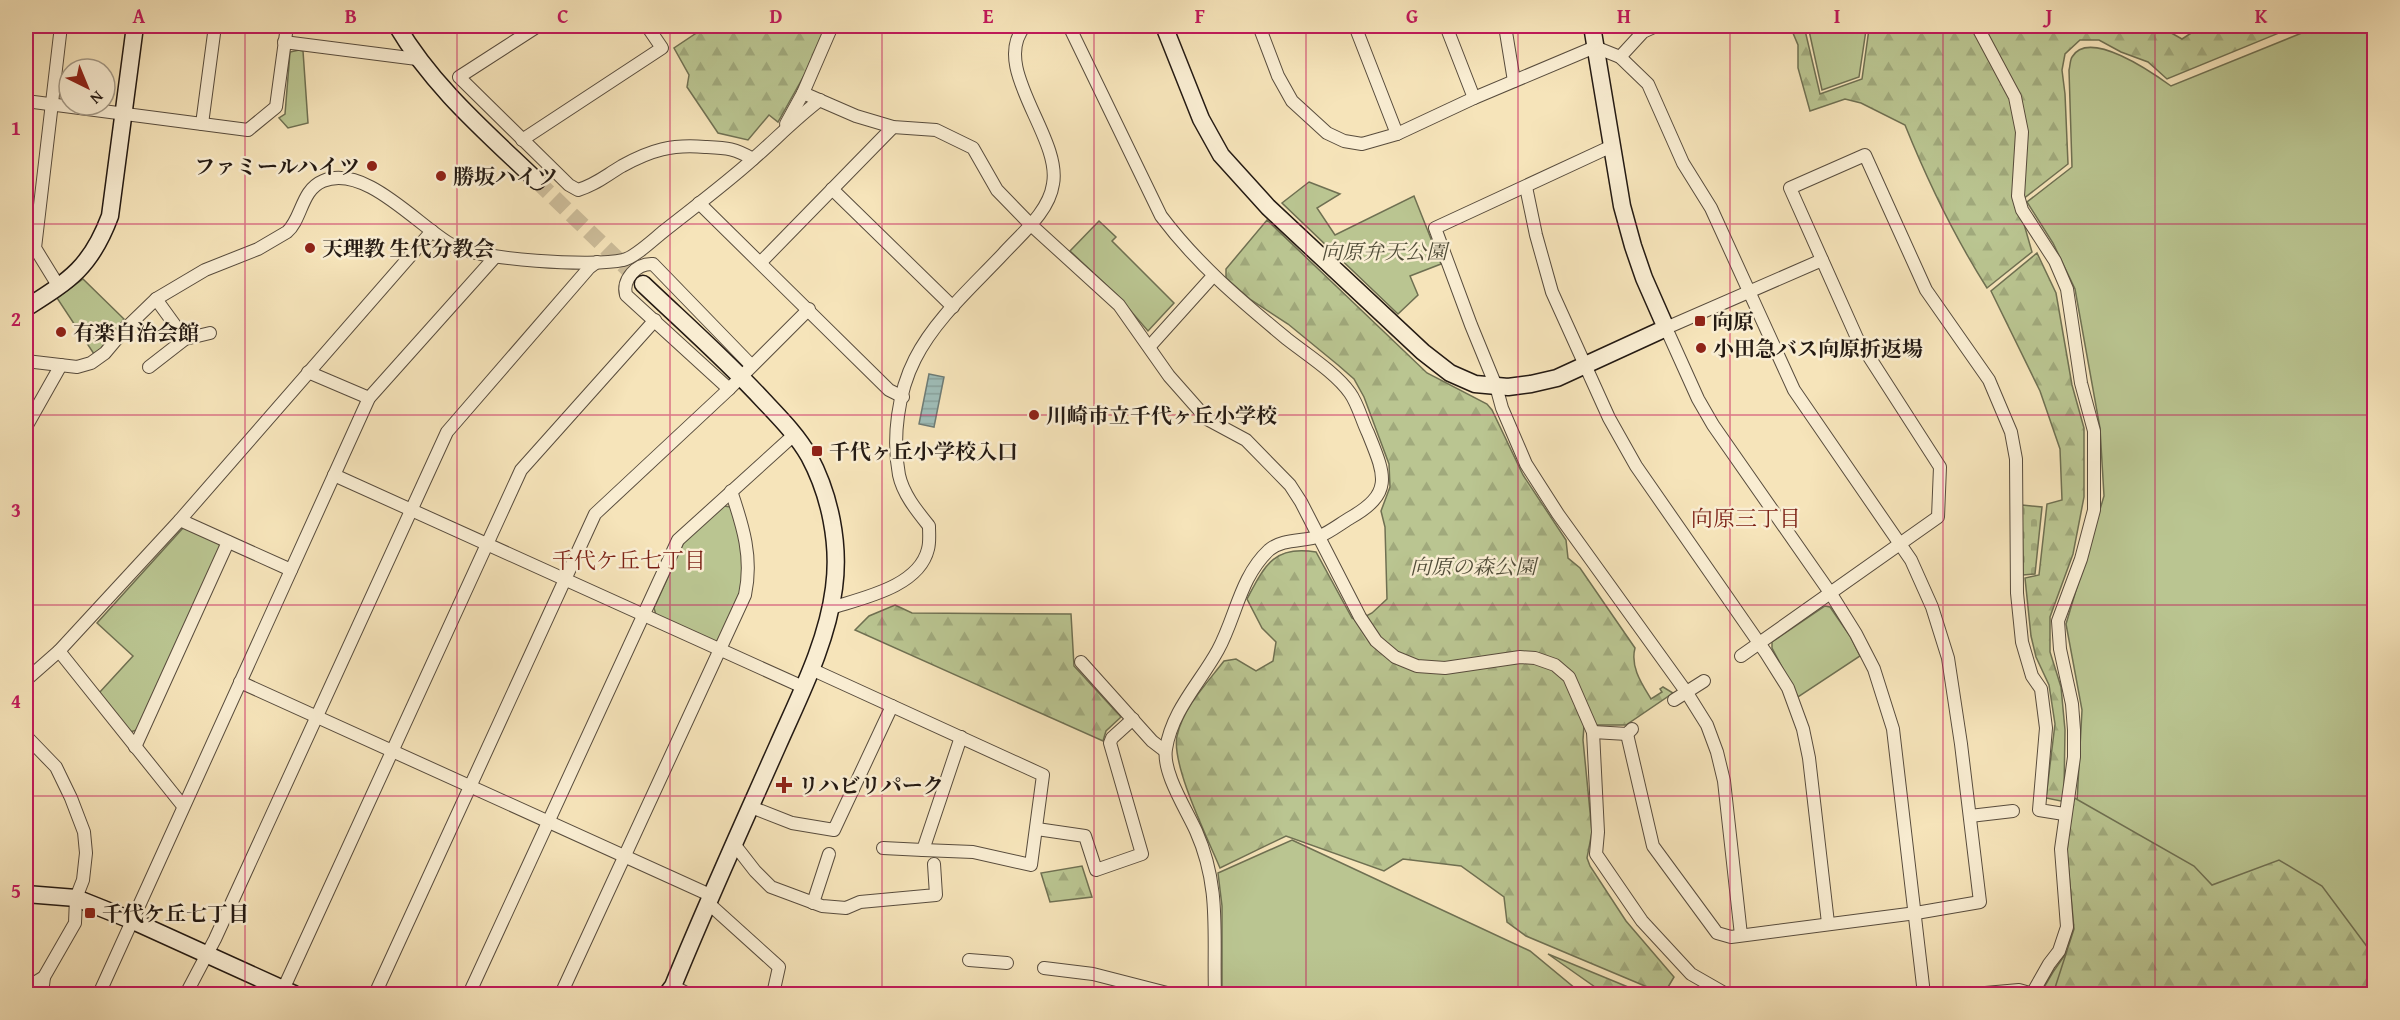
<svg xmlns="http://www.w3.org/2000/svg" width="2400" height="1020" viewBox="0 0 2400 1020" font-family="'Gentium Book Plus','Noto Serif JP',serif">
<defs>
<pattern id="forest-firs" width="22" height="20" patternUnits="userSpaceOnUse" patternTransform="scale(1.5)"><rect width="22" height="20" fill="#bac591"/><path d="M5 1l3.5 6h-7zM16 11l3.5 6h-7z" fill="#a0a97c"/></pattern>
<pattern id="cemetery-stones" width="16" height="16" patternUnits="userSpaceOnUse" patternTransform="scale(1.5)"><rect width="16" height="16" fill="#bac591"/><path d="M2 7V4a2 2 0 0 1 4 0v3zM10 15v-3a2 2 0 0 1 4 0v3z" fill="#a0a97c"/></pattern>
<pattern id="water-rules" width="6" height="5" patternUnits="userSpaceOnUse" patternTransform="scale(1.5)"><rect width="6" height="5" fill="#9fbdb8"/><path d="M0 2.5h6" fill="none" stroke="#89a29d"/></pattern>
</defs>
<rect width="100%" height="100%" fill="#f6e4ba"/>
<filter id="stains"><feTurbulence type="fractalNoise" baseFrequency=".00333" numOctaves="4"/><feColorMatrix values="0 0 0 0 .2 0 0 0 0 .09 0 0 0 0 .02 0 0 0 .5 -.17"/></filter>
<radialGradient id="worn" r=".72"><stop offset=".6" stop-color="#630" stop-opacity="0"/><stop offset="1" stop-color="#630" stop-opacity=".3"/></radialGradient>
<g fill="#bac591" stroke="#6f7052" stroke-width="1.5">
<path d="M 1808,26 L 1852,26 L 1853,30 L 1866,30 L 1859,77 L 1822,90 Z"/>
<path d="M 2319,26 L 2374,26 L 2374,994 L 2040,994 L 2053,972 L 2069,949 L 2082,710 L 2066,624 L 2104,496 L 2100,428 L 2075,289 L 2053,243 L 2027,202 L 2072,167 L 2069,70 C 2070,67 2070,60 2072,57 C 2089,28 2153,73 2171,86 Z"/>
<path d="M 299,50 L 303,51 L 308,123 L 288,128 L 279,118 L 285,114 L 290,52 Z"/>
<path d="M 1309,182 L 1340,194 L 1317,208 L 1335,235 L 1414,196 L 1441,264 L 1410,276 L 1418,295 L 1398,314 L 1282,203 Z"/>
<path d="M 1099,221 L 1116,237 L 1112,241 L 1174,303 L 1148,331 L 1117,295 L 1070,251 Z"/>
<path d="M 83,279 L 124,319 L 100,350 L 94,354 L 57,298 Z"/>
<path d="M 723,506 L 732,507 L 745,553 L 741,591 L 719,640 L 715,642 L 656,615 L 654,608 L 684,542 Z"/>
<path d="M 187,527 L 219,542 L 220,548 L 137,730 L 130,732 L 99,693 L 133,656 L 97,623 L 183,528 Z"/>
<path d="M 1825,606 L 1830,607 L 1850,636 L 1860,656 L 1798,697 L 1772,648 L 1772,642 Z"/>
<path d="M 1292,840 L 1530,951 L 1582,994 L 1222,994 L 1222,906 L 1218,873 Z"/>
</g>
<g fill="url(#forest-firs)" stroke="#6f7052" stroke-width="1.5">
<path d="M 707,26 L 826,26 L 806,72 L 778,122 L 769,115 L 748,140 L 718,133 L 687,87 L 689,75 L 674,48 Z"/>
<path d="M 1790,26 L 1804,26 L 1820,94 L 1862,79 L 1869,29 L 1892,26 L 2159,26 L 2182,39 L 2202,26 L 2296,26 L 2167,79 L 2148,62 L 2121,52 L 2099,40 L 2080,40 L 2065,54 L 2062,70 L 2065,94 L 2068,164 L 2018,203 L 2032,252 L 1987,288 C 1954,236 1928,182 1905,125 L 1861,103 L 1845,99 L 1810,111 L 1798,68 L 1798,45 Z"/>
<path d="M 1267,220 L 1427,373 L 1487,404 L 1492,410 L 1523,475 L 1566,540 L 1568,558 L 1580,568 L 1635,648 C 1630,667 1642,684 1651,699 L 1662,692 L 1660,689 L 1663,687 L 1673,693 L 1626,725 L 1584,725 L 1583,740 L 1592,832 L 1587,858 L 1590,866 L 1626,921 L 1674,977 L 1664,994 L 1526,936 L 1507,922 L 1504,897 L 1461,866 L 1403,859 L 1384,871 L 1286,836 L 1220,868 C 1208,839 1171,765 1177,736 C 1183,708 1207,683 1224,661 L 1236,659 L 1256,671 L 1273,661 L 1276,642 L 1262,628 L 1247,599 C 1265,565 1274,545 1316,552 L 1352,618 L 1357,621 L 1372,613 L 1387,599 L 1385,527 L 1381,511 L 1390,487 L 1389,464 L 1364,397 L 1354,379 L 1338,365 L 1288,324 L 1251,300 L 1226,278 L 1226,269 Z"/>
<path d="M 2037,253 L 2056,293 L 2072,385 L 2084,428 L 2084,497 L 2073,554 L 2050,617 L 2050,652 L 2061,687 L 2065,730 L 2064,792 L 2194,866 L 2212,885 L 2279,860 L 2322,886 L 2374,956 L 2374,994 L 2053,994 L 2074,929 L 2067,852 L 2071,803 L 2046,798 L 2055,724 L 2049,685 L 2036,657 L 2031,636 L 2025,578 L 2039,575 L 2047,504 L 2062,500 L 2060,449 L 2040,391 L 1991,291 Z"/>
<path d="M 895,605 L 912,613 L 1071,614 L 1074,666 L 1121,717 L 1106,731 L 1103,741 L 855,630 L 869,616 Z"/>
<path d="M 1082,866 L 1092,897 L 1050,902 L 1041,873 Z"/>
<path d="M 1548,954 L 1645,994 L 1605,994 Z"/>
</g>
<path fill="url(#cemetery-stones)" stroke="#6f7052" stroke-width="1.5" d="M 2022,505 L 2042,507 L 2035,574 L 2023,575 Z"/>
<path fill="url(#water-rules)" stroke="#6e7c76" stroke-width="1.5" d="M 929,374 L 944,377 L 934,427 L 919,424 Z"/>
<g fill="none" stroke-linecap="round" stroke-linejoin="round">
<path stroke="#ccbc99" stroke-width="16" stroke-dasharray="16 8" stroke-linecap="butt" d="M 537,181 L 643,284"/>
<defs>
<g id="street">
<path d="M 538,26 L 459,77 L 569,185 L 578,190 C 597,184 605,176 622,166 C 651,150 672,144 705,147 C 727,148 734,148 753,159"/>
<path d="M 1069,26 L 1161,216 C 1197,264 1241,301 1287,339 C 1306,354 1336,373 1350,393 C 1358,404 1362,421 1368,433 C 1385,475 1394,493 1350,518 C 1340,524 1330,532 1320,536 C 1304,542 1283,538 1269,550 C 1240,577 1236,617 1218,650 C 1200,683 1172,710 1166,749 C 1162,772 1186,809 1196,831 C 1221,887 1213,935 1215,994"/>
<path d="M 1259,26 L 1278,76 L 1292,101 L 1327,133 L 1344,141 L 1362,144 L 1397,134 L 1474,98 L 1595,47 L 1620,57 L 1648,84 L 1683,163 L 1711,208 L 1794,390 L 1911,560 L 1932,607 L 1948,658 L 1961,744 L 1980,902 L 1916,913 L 1731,937 L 1717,933 L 1653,846 L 1627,734"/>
<path d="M 1355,26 L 1397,134"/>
<path d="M 1446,26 L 1474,98"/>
<path d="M 1505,26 L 1514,81"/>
<path d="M 1977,26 L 2015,97 L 2022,132 L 2018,196 L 2022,210 L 2055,261 L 2067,289 L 2081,383 L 2094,431 L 2094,510 L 2081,559 L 2058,621 L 2060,649 L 2072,704 L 2074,730 L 2074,757 L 2061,849 L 2067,927 L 2059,951 L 2049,964 L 2032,994"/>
<path d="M 284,42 L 417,59"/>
<path d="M 1620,57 L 1643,32 L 1656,26"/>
<path d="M 803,93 L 856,116 L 893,127 L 936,130 L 973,148 L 997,190 L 1030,224 L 1119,305 L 1169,376 L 1207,419 L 1246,440 L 1290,485 L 1301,502 L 1360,617 L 1376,641 L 1395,657 L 1417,666 L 1445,668 L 1520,657 L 1535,658 L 1555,665 L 1569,677 L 1593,732 L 1598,832 L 1596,854 L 1642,921 L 1691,974 L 1726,994"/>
<path d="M 26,101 L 248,130 L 276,107 L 287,26"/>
<path d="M 202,124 L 215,26"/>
<path d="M 786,124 L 803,93 L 832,26"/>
<path d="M 522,140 L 662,48 L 647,26"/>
<path d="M 1612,146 L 1435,228 L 1471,325 L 1496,386 L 1502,408 L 1526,464 L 1558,514 L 1687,693 L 1707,725 L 1717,752 L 1724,781 L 1741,935"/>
<path d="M 1526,187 L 1536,235 L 1552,292 L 1609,418 L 1636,466 L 1766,653 L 1788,688 L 1803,729 L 1809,758 L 1828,923"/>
<path d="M 832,189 L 953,307"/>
<path d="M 699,203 L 889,390 L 903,397"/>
<path d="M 1822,260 L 1666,328 L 1698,399 L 1713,425 L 1831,594 L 1856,634 L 1874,669 L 1893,729 L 1924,994"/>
<path d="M 761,262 L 893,127"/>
<path d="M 59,287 L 35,248 L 61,26"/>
<path d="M 156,299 L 185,339"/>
<path d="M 1150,346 L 1213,276"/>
<path d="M 26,361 L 77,367 L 91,363 L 105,353 L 126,328 L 156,299 L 205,270 L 258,249 L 287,232 C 302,219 301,190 323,181 C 365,163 419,227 452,245 C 478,260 594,267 623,260 C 634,258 654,239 664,231 C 693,208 724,185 752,160 C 775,140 796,118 820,100"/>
<path d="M 149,367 L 185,339 L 210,333"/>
<path d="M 308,372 L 369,398"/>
<path d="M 729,389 L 626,295 C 622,280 636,263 653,264 L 751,365"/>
<path d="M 26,427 L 61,365"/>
<path d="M 334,475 L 803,687"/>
<path d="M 180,520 L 291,570"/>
<path d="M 831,608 C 862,598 919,587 928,549 C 930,542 929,533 929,526 C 917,511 903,494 899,475 C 892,438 898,392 915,359 C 935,319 973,286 1003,254 C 1021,234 1049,212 1053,184 C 1062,137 989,67 1025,26"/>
<path d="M 1741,656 L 1938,517 L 1940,467 L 1857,338 L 1790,188 L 1865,155 L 1926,290 L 1989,380 L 2011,432 L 2016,459 L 2017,593 L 2022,642 L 2032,676 L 2041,689 L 2046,728 L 2039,810 L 2064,814"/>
<path d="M 1081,662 L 1152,741 L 1165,751"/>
<path d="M 811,669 L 1043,775 L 1031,865 L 973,852 L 923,850"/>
<path d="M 26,680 L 59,651"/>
<path d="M 240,682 L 710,895"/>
<path d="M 1674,700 L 1704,681"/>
<path d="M 1593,732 L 1627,734 L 1632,729"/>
<path d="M 26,736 L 56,767 L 71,798 L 84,832 L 86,853 L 83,880 L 76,898 L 75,923 L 44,977 L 26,988"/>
<path d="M 135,747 L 228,542"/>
<path d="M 183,806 L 59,651 L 180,520 L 432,231"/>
<path d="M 751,807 L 792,823 L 834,830 L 892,706"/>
<path d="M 1970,816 L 2013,811"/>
<path d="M 1037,829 L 1085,836 L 1096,870 L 1142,854 L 1110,743 L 1112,738 L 1133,719"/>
<path d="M 734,844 L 755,871 L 771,887 L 822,906 L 846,908 L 860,902 L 936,895 L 934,864"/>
<path d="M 883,848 L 923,850 L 961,737"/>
<path d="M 707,902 L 779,967 L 773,994"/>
<path d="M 813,903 L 829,854"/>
<path d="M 969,960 L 1007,963"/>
<path d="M 1044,968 L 1093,974 L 1171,994"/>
<path d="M 673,986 L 688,994"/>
<path d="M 42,994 L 44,977"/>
<path d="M 99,994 L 369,398 L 495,257"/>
<path d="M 186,994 L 215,939 L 447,432 L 589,268 L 597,262"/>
<path d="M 281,994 L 521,470 L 655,320"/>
<path d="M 375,994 L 595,514 L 729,389 L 809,309"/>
<path d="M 469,994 L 678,540 L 795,434"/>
<path d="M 561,994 L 745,595 C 753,558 743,526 731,491"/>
<path d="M 1974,994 L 2019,990 L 2033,994"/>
</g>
<g id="secondary">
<path d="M 397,26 C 433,87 486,132 537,181"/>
<path d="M 1164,26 L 1201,119 L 1221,155 L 1268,207 L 1423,352 L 1450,373 L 1475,384 L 1508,387 L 1531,384 L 1557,378 L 1666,328 L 1644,278 L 1633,246 L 1622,206 L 1592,26"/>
<path d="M 643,284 C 683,322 725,359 763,400 C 780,418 797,435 809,456 C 830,495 840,544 834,588 C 827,643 800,695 778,745 C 742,826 706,905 673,986 L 667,994"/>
<path d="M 26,308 C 70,280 91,267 110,216 L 135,26"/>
<path d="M 26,894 L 76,898 L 131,920 L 294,994"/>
</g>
</defs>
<use href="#street" stroke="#584c3d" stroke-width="14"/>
<use href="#secondary" stroke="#241a13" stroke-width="19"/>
<use href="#street" stroke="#f9edd2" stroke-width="12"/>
<use href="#secondary" stroke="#f9edd2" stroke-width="16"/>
</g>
<path fill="none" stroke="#c2185b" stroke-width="1.5" stroke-opacity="0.55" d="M 245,26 L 245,994M 457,26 L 457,994M 670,26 L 670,994M 882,26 L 882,994M 1094,26 L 1094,994M 1306,26 L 1306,994M 1518,26 L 1518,994M 1730,26 L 1730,994M 1943,26 L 1943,994M 2155,26 L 2155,994M 26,224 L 2374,224M 26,415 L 2374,415M 26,605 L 2374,605M 26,796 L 2374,796"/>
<g fill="#8f2418" stroke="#f9edd2" stroke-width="2">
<circle cx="372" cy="166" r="6"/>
<circle cx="441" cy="176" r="6"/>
<circle cx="310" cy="248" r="6"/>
<rect x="1694" y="315" width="12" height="12" rx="3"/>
<circle cx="61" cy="332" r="6"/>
<circle cx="1701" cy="348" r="6"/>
<circle cx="1034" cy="415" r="6"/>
<rect x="811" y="445" width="12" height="12" rx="3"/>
<path d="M781 776h6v6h6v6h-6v6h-6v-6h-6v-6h6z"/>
<rect x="84" y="907" width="12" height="12" rx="3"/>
</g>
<g text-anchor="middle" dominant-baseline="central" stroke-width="5" stroke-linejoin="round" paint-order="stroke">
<g font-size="21" font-weight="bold" fill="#241a13" stroke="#f9edd2" text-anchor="start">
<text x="360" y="166" text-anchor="end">ファミールハイツ</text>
<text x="453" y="176">勝坂ハイツ</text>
<text x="322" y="248">天理教 生代分教会</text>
<text x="1712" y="321">向原</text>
<text x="73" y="332">有楽自治会館</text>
<text x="1713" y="348">小田急バス向原折返場</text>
<text x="1046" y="415">川崎市立千代ヶ丘小学校</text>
<text x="829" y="451">千代ヶ丘小学校入口</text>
<text x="798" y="785">リハビリパーク</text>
<text x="102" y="913">千代ケ丘七丁目</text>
</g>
<g font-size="21" font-style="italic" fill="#514d39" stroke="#f9edd2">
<text x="1384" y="251">向原弁天公園</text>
<text x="1473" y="566">向原の森公園</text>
</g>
<g font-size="22" fill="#7a1f14" stroke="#f9edd2">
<text x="1746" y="518">向原三丁目</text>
<text x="629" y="560">千代ケ丘七丁目</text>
</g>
</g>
<rect width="2400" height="1020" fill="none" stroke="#f6e4ba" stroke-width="66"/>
<g transform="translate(87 87) rotate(137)"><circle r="28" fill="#f9edd2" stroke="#a49986" stroke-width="1.5"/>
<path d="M0-4.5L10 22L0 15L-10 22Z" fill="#8f2418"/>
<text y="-9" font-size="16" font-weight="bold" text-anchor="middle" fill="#241a13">N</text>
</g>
<rect x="33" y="33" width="2334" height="954" fill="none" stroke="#c2185b" stroke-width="2"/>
<g font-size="20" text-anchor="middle" font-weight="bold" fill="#c2185b">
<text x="139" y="23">A</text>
<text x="351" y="23">B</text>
<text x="563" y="23">C</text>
<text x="776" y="23">D</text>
<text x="988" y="23">E</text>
<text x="1200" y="23">F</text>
<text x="1412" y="23">G</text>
<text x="1624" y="23">H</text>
<text x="1837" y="23">I</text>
<text x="2049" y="23">J</text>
<text x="2261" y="23">K</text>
<text x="16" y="135">1</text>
<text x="16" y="326">2</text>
<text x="16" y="517">3</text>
<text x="16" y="708">4</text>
<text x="16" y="898">5</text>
</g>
<rect width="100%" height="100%" filter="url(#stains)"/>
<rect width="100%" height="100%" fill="url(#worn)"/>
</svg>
